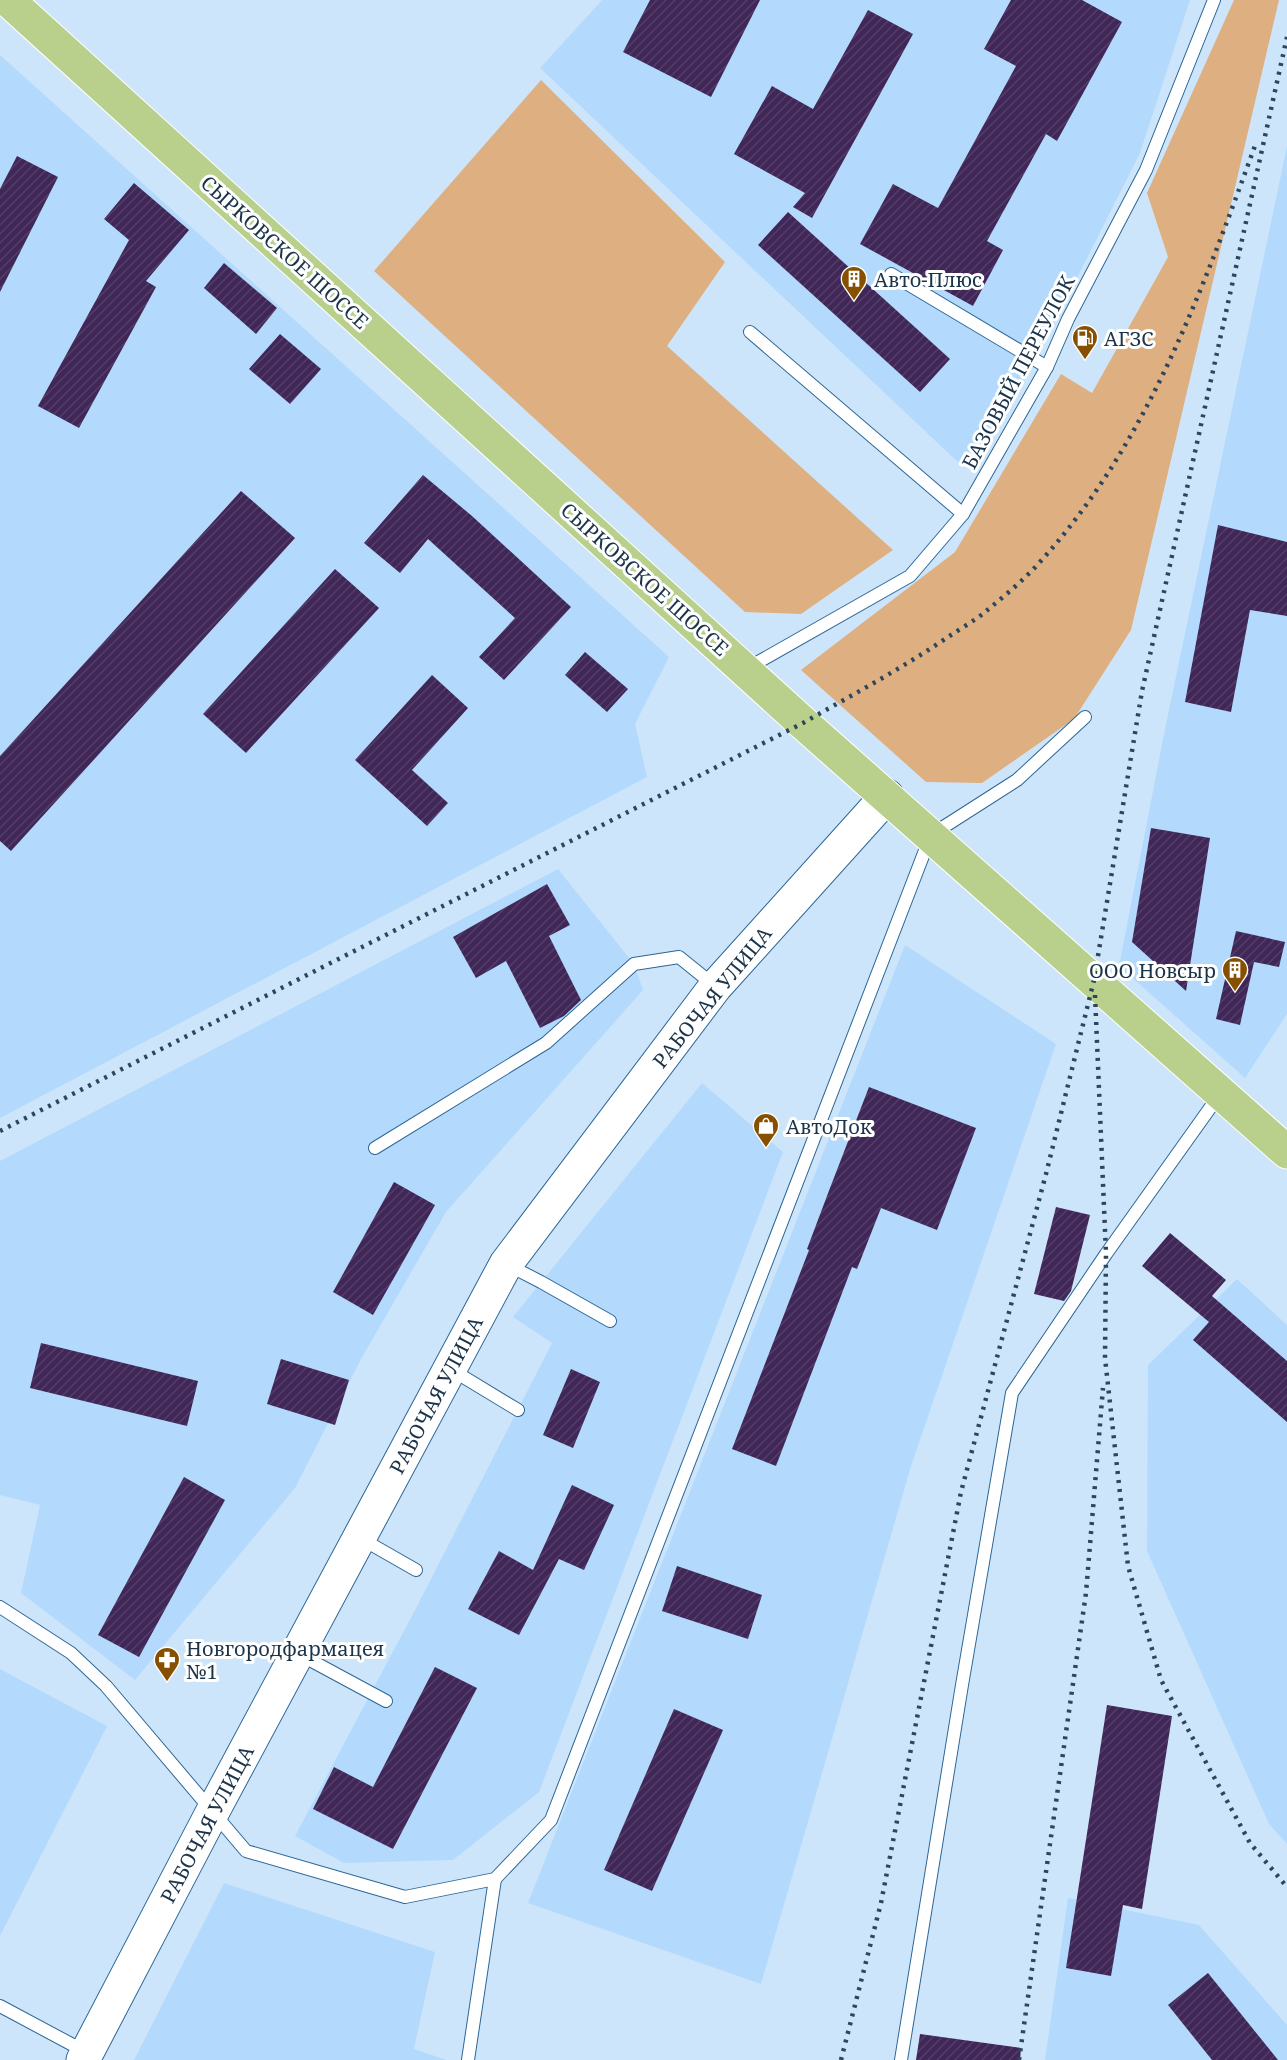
<svg xmlns="http://www.w3.org/2000/svg" width="1287" height="2060" viewBox="0 0 1287 2060" font-family="'Noto Serif',serif">
<defs>
<pattern id="building-hatch" width="6" height="6" patternUnits="userSpaceOnUse" patternTransform="scale(1.5)"><rect width="6" height="6" fill="#402757"/><path d="M-1 1l2-2M0 6l6-6M5 7l2-2" fill="none" stroke="#523e68"/></pattern>
</defs>
<rect width="100%" height="100%" fill="#cde5fa"/>
<g fill="#b3dafd">
<path d="M 602,0 L 1190,0 L 1140,153 L 1026,379 L 962,466 L 540,68 Z"/>
<path d="M 0,55 L 669,657 L 635,724 L 647,777 L 0,1118 Z"/>
<path d="M 1287,146 L 1287,1014 L 1245,1078 L 1119,966 L 1165,729 Z"/>
<path d="M 558,869 L 634,964 L 643,990 L 446,1212 L 361,1359 L 295,1488 L 135,1680 L 21,1593 L 40,1505 L 0,1495 L 0,1161 Z"/>
<path d="M 905,945 L 1056,1044 L 911,1466 L 761,1984 L 528,1903 Z"/>
<path d="M 702,1083 L 783,1152 L 539,1792 L 453,1860 L 344,1863 L 295,1836 L 415,1610 L 552,1343 L 513,1317 Z"/>
<path d="M 1237,1279 L 1287,1325 L 1287,1844 L 1269,1824 L 1147,1551 L 1148,1365 Z"/>
<path d="M 0,1669 L 107,1726 L 0,1936 Z"/>
<path d="M 224,1883 L 435,1952 L 414,2049 L 447,2060 L 134,2060 Z"/>
<path d="M 1068,1898 L 1199,1925 L 1287,2025 L 1287,2060 L 1045,2060 Z"/>
</g>
<g fill="#deb081">
<path d="M 1234,0 L 1279,0 L 1131,630 L 1074,719 L 982,783 L 926,782 L 801,670 L 955,552 L 1061,374 L 1092,393 L 1168,257 L 1147,193 Z"/>
<path d="M 541,80 L 725,262 L 667,346 L 893,550 L 801,614 L 745,612 L 374,271 Z"/>
</g>
<g fill="url(#building-hatch)">
<path d="M 650,0 L 760,0 L 711,97 L 623,52 Z"/>
<path d="M 1011,0 L 1082,0 L 1122,22 L 1057,141 L 1046,134 L 987,241 L 1003,250 L 973,306 L 860,244 L 893,184 L 938,208 L 1016,66 L 984,49 Z"/>
<path d="M 868,10 L 913,34 L 812,218 L 793,207 L 805,193 L 734,154 L 772,86 L 813,109 Z"/>
<path d="M 17,156 L 58,177 L 0,292 L 0,189 Z"/>
<path d="M 134,183 L 189,230 L 146,281 L 156,287 L 79,428 L 38,406 L 129,240 L 104,219 Z"/>
<path d="M 788,212 L 950,359 L 920,392 L 758,245 Z"/>
<path d="M 224,263 L 277,308 L 256,334 L 204,288 Z"/>
<path d="M 280,334 L 321,369 L 290,404 L 249,369 Z"/>
<path d="M 423,475 L 472,516 L 571,607 L 504,680 L 479,657 L 515,618 L 428,539 L 400,573 L 364,543 Z"/>
<path d="M 241,491 L 295,538 L 11,851 L 0,841 L 0,756 Z"/>
<path d="M 1218,525 L 1287,542 L 1287,616 L 1250,610 L 1231,712 L 1185,702 Z"/>
<path d="M 335,569 L 379,608 L 246,753 L 203,714 Z"/>
<path d="M 585,652 L 628,689 L 607,712 L 565,675 Z"/>
<path d="M 432,675 L 468,708 L 412,770 L 448,803 L 427,826 L 355,760 Z"/>
<path d="M 1151,828 L 1210,838 L 1186,991 L 1132,942 Z"/>
<path d="M 547,884 L 570,925 L 549,936 L 581,1000 L 564,1016 L 540,1028 L 506,961 L 476,978 L 453,937 Z"/>
<path d="M 1236,931 L 1285,942 L 1279,967 L 1254,962 L 1240,1025 L 1216,1019 Z"/>
<path d="M 869,1087 L 976,1128 L 937,1230 L 881,1208 L 857,1269 L 852,1267 L 776,1466 L 732,1449 L 809,1250 L 807,1249 L 830,1188 Z"/>
<path d="M 394,1182 L 435,1205 L 373,1315 L 333,1292 Z"/>
<path d="M 1056,1207 L 1090,1215 L 1071,1291 L 1064,1301 L 1034,1294 Z"/>
<path d="M 1170,1233 L 1226,1280 L 1212,1296 L 1287,1361 L 1287,1422 L 1193,1340 L 1209,1322 L 1142,1266 Z"/>
<path d="M 41,1343 L 198,1381 L 187,1426 L 30,1388 Z"/>
<path d="M 281,1359 L 349,1380 L 335,1425 L 267,1404 Z"/>
<path d="M 571,1369 L 600,1382 L 573,1448 L 543,1435 Z"/>
<path d="M 184,1477 L 225,1500 L 139,1657 L 98,1635 Z"/>
<path d="M 572,1485 L 614,1505 L 584,1570 L 559,1559 L 519,1635 L 468,1609 L 499,1551 L 533,1570 Z"/>
<path d="M 677,1566 L 762,1595 L 748,1639 L 662,1611 Z"/>
<path d="M 435,1667 L 477,1688 L 393,1849 L 313,1809 L 334,1767 L 373,1787 Z"/>
<path d="M 1107,1705 L 1172,1716 L 1142,1909 L 1123,1905 L 1111,1976 L 1066,1968 Z"/>
<path d="M 674,1709 L 723,1730 L 652,1891 L 604,1870 Z"/>
<path d="M 1208,1973 L 1278,2060 L 1212,2060 L 1168,2005 Z"/>
<path d="M 920,2034 L 1021,2048 L 1020,2060 L 916,2060 Z"/>
</g>
<g fill="none" stroke-linecap="round" stroke-linejoin="round">
<defs>
<g id="lane">
<path d="M 891,274 L 1047,367"/>
<path d="M 750,332 L 963,514"/>
<path d="M 746,669 L 910,576 L 963,514 L 1047,367 L 1068,319 L 1146,170 L 1214,0"/>
<path d="M 375,1148 L 546,1043 L 634,964 L 679,957 L 715,986"/>
<path d="M 508,1265 L 541,1282 L 610,1321"/>
<path d="M 452,1370 L 518,1410"/>
<path d="M 360,1538 L 416,1570"/>
<path d="M 0,1607 L 71,1653 L 106,1686 L 246,1851 L 405,1897 L 495,1879 L 551,1820 L 931,835 L 1017,780 L 1085,717"/>
<path d="M 297,1653 L 386,1701"/>
<path d="M 0,2006 L 86,2052"/>
<path d="M 468,2060 L 495,1879"/>
<path d="M 901,2060 L 962,1685 L 1012,1393 L 1106,1254 L 1220,1094"/>
</g>
<path id="secondary" d="M 83,2060 L 213,1811 L 506,1264 L 715,987 L 887,796"/>
<path id="primary" d="M 8,0 L 803,723 L 1287,1152"/>
</defs>
<use href="#lane" stroke="#2c6696" stroke-width="14"/>
<use href="#secondary" stroke="#2c6696" stroke-width="35"/>
<use href="#primary" stroke="#fff" stroke-width="35"/>
<use href="#lane" stroke="#fff" stroke-width="12"/>
<use href="#secondary" stroke="#fff" stroke-width="33"/>
<use href="#primary" stroke="#b9d08d" stroke-width="33"/>
<g stroke="#2e465b" stroke-width="4.5" stroke-dasharray="3 6" stroke-linecap="butt">
<path d="M 1095,995 L 1106,1254 L 1105,1358 L 1128,1566 L 1161,1680 L 1250,1843 L 1287,1887"/>
<path d="M 0,1131 L 803,723 C 852,695 901,669 948,637 C 960,629 974,621 985,612 C 1003,597 1023,581 1039,563 C 1147,445 1202,291 1256,143"/>
<path d="M 841,2060 L 881,1903 L 961,1492 L 1046,1174 L 1094,980 L 1142,691 L 1287,37"/>
<path d="M 1019,2060 L 1086,1593 L 1103,1388"/>
</g>
</g>
<defs>
<symbol id="building-pin" viewBox="-11 -11 22 30"><path d="M0 17L-7.5 6A9.5 9.5 0 1 1 7.5 6Z" fill="#865000" stroke="#fff"/><path d="M-4-6H4V6H1V3H-1V6H-4ZM-2.5-4.3h1.7v1.8h-1.7ZM.8-4.3h1.7v1.8H.8ZM-2.5-1h1.7V.8h-1.7ZM.8-1h1.7V.8H.8Z" fill="#fff"/></symbol>
<symbol id="fuel-pin" viewBox="-11 -11 22 30"><path d="M0 17L-7.5 6A9.5 9.5 0 1 1 7.5 6Z" fill="#865000" stroke="#fff"/><path d="M-5.5-6h7V0h2V4h1.3V-2.5L3-4.5l.8-.8L6-3V5H2.5V1h-1V6h-7ZM-4.2-4.7v3.2H.2V-4.7Z" fill="#fff"/></symbol>
<symbol id="shop-pin" viewBox="-11 -11 22 30"><path d="M0 17L-7.5 6A9.5 9.5 0 1 1 7.5 6Z" fill="#865000" stroke="#fff"/><path d="M-5-2.5h2.3a2.7 3.5 0 0 1 5.4 0H5L5.5 6h-11ZM-1.5-2.5h3a1.5 2.3 0 0 0-3 0Z" fill="#fff"/></symbol>
<symbol id="pharmacy-pin" viewBox="-11 -11 22 30"><path d="M0 17L-7.5 6A9.5 9.5 0 1 1 7.5 6Z" fill="#865000" stroke="#fff"/><path d="M-2-6h4v4h4v4h-4v4h-4v-4h-4v-4h4Z" fill="#fff"/></symbol>
</defs>
<g fill-rule="evenodd">
<use href="#building-pin" x="839" y="264" width="30" height="40"/>
<use href="#fuel-pin" x="1070" y="323" width="30" height="40"/>
<use href="#building-pin" x="1220" y="955" width="30" height="40"/>
<use href="#shop-pin" x="751" y="1111" width="30" height="40"/>
<use href="#pharmacy-pin" x="152" y="1645" width="30" height="40"/>
</g>
<g text-anchor="middle" dominant-baseline="central" stroke-width="6" stroke-linejoin="round" paint-order="stroke">
<g font-size="20" fill="#1c3449" stroke="#fff">
<text transform="translate(285 252) rotate(42)">СЫРКОВСКОЕ ШОССЕ</text>
<text transform="translate(1018 372) rotate(-62)">БАЗОВЫЙ ПЕРЕУЛОК</text>
<text transform="translate(645 579) rotate(42)">СЫРКОВСКОЕ ШОССЕ</text>
<text transform="translate(712 997) rotate(-51)">РАБОЧАЯ УЛИЦА</text>
<text transform="translate(436 1395) rotate(-62)">РАБОЧАЯ УЛИЦА</text>
<text transform="translate(207 1824) rotate(-62)">РАБОЧАЯ УЛИЦА</text>
</g>
<g font-size="20" fill="#1c3449" stroke="#fff" text-anchor="start">
<text x="874" y="279">Авто-Плюс</text>
<text x="1104" y="338">АГЗС</text>
<text x="1216" y="970" text-anchor="end">ООО Новсыр</text>
<text x="786" y="1126">АвтоДок</text>
<text x="186" y="1648">Новгородфармацея<tspan x="186" dy="23">№1</tspan></text>
</g>
</g>
</svg>
